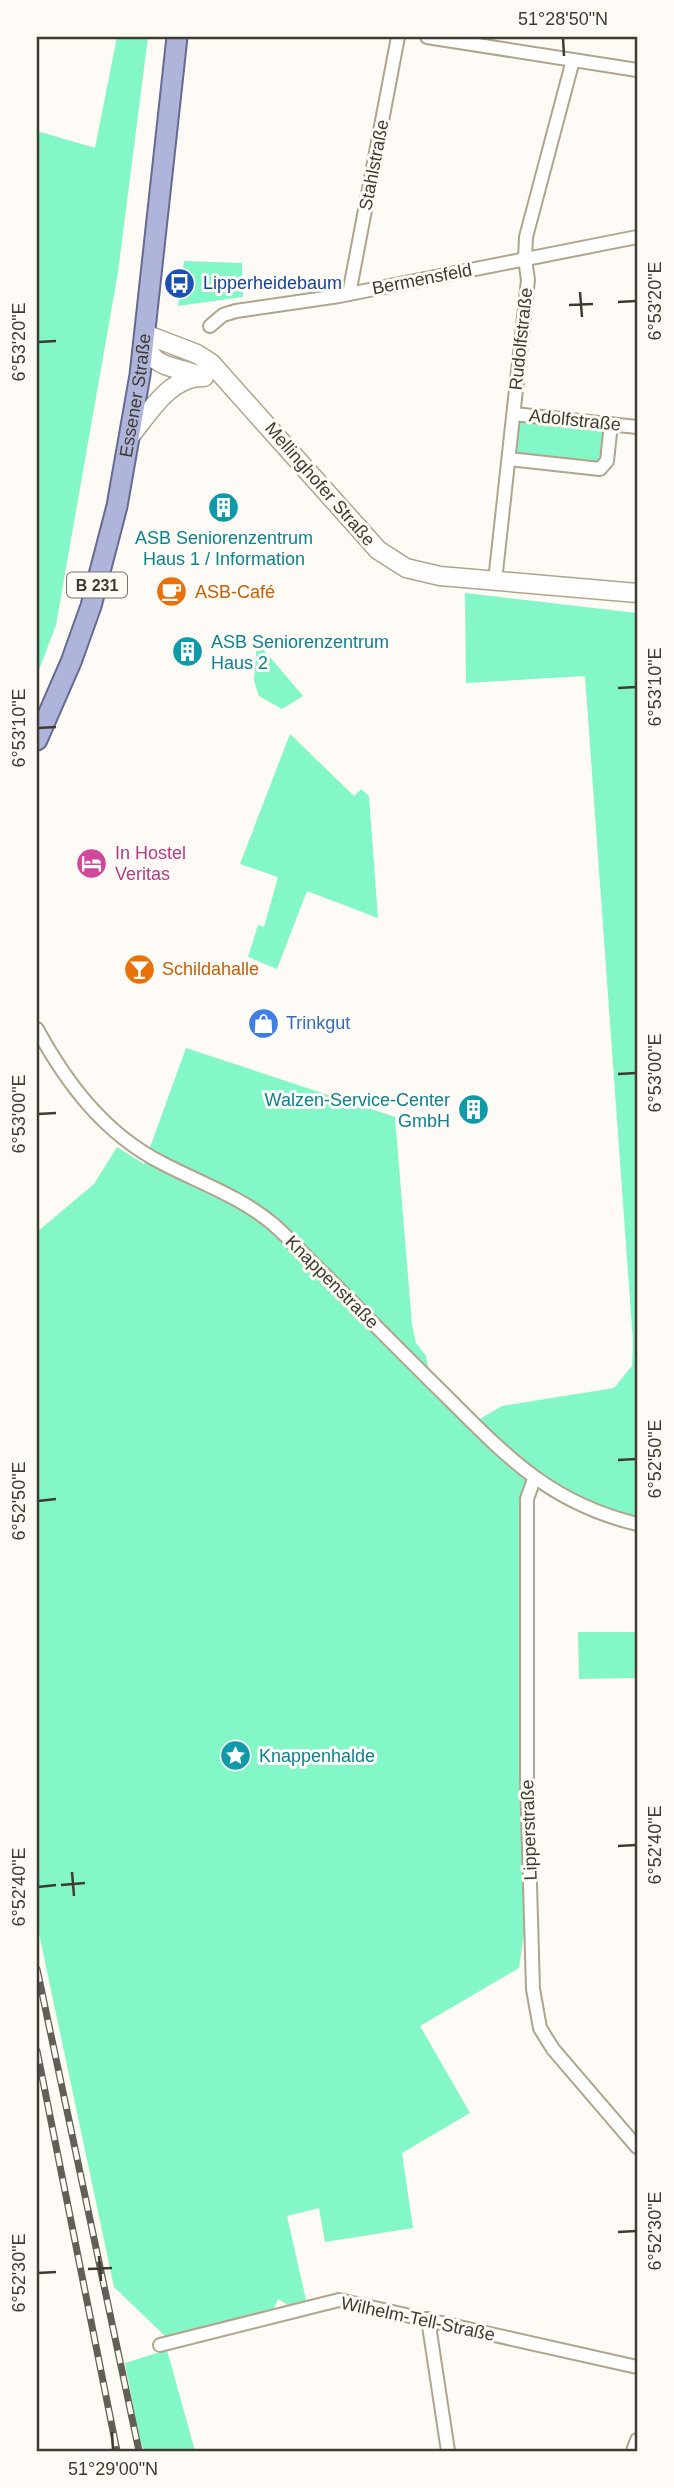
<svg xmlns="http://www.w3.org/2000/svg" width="674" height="2488" viewBox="0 0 674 2488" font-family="Helvetica,sans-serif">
<rect width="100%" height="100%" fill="#fefbf6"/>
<g fill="#84f7c8">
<path d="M 117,37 L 148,37 L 118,272 L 79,494 L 56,625 L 37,675 L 37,131 L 95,148 Z"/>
<path d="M 184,261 L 242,263 L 243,297 L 178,306 Z"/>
<path d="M 514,414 L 611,424 L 605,465 L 509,459 Z"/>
<path d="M 465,593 L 637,613 L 637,1520 L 572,1501 L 473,1423 L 502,1406 L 614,1388 L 632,1366 L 633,1342 L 585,676 L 466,683 Z"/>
<path d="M 257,642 L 303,696 L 282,709 L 259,696 L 254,681 Z"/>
<path d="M 290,734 L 354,796 L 361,789 L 369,796 L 378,918 L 307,891 L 277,969 L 248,957 L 258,925 L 264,927 L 278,877 L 240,864 Z"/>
<path d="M 186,1048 L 395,1117 L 412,1325 L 416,1343 L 426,1356 L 431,1383 L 533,1478 L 531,1883 L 519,1968 L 420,2026 L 470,2113 L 402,2153 L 413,2228 L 325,2242 L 319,2208 L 287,2216 L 306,2300 L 288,2305 L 278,2299 L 274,2308 L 166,2337 L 114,2287 L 37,1924 L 37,1232 L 94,1184 L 117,1147 L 144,1164 Z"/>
<path d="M 578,1632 L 637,1632 L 637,1678 L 579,1679 Z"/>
<path d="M 167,2350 L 195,2451 L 145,2451 L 140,2443 L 125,2363 Z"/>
</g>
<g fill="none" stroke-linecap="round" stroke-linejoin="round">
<defs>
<g id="minor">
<path d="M 427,37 L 637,70"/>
<path d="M 349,294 L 398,37"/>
<path d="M 210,326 L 223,315 L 236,311 L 339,296 L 637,237"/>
<path d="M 514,414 L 637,427"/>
<path d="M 509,459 L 600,469 L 607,461 L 611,424"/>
<path d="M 495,581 L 528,280 L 525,259 L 526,237 L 573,60"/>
<path d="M 37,1029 C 67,1084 105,1134 162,1163 C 198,1182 241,1197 273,1224 C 292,1241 308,1259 326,1276 C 366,1316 406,1357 446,1396 C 507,1457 550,1503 637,1524"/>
<path d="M 534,1479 L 527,1499 L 527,1778 L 533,1989 L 540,2028 L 553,2049 L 637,2147"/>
<path d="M 428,2319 L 448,2451"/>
<path d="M 160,2345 L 339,2300 L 637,2367"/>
<path d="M 633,2451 L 637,2440"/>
</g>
<g id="secondary">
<path d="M 200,376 C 173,364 148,371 145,334 L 197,354 L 211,363 L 378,550 L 406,568 L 440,576 L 637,593"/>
<path d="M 131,435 C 149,413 171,375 204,377"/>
</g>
<g id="primary">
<path id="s1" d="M 37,740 L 71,662 L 91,606 L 117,506 L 140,375 L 177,37"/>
</g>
</defs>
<use href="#minor" stroke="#b0a48d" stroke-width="16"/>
<use href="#secondary" stroke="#b0a48d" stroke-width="21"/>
<use href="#primary" stroke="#656a90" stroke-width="23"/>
<use href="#minor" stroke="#fff" stroke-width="12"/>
<use href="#secondary" stroke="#fff" stroke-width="18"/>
<use href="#primary" stroke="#afb5da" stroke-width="19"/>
<defs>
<g id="rail">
<path d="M 37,1969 L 139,2451"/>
<path d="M 37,2051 L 117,2451"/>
</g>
</defs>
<use href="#rail" stroke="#635f57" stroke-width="7"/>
<use href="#rail" stroke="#fefbf6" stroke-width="4.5" stroke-dasharray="13" stroke-linecap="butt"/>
</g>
<path fill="none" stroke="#403b32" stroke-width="2.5" d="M 563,38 L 564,56M 580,292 L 582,317M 618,302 L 636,301M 569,305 L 593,304M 38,342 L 56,341M 618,688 L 636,687M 38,728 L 56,727M 618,1074 L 636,1073M 38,1114 L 56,1113M 618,1460 L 636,1459M 38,1501 L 56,1499M 618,1846 L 636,1845M 72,1872 L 74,1896M 61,1885 L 85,1883M 38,1887 L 56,1885M 618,2232 L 636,2231M 99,2256 L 101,2281M 88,2269 L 112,2268M 38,2273 L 56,2272M 112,2432 L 113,2450"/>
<defs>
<symbol id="bus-disc" viewBox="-11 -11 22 22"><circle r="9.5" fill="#1a4fb4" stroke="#fefbf6"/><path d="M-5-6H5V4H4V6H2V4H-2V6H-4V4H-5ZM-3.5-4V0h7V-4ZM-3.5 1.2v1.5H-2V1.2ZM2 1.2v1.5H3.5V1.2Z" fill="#fff"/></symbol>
<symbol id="building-disc" viewBox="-11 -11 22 22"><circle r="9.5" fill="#0f9aa8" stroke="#fefbf6"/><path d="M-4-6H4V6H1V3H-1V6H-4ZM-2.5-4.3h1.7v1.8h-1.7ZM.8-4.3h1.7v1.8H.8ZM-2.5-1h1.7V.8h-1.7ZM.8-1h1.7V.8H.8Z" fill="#fff"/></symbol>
<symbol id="cafe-disc" viewBox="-11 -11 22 22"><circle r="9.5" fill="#e8710a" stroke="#fefbf6"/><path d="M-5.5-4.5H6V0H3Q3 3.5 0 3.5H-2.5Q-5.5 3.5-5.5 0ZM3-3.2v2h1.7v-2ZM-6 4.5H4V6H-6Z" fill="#fff"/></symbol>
<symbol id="hotel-disc" viewBox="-11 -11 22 22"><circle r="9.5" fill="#d1479c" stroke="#fefbf6"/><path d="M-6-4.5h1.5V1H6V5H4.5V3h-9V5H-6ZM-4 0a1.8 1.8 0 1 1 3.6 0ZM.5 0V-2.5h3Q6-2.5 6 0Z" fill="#fff"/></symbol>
<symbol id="bar-disc" viewBox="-11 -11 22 22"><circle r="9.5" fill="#e8710a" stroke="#fefbf6"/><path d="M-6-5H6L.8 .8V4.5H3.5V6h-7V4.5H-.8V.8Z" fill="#fff"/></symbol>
<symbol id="shop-disc" viewBox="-11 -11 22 22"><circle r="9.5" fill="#3f7fe0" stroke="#fefbf6"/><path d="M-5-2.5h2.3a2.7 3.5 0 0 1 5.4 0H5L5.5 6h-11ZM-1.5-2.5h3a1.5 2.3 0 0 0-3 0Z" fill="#fff"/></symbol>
<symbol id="sight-disc" viewBox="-11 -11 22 22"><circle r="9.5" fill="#0f9aa8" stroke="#fefbf6"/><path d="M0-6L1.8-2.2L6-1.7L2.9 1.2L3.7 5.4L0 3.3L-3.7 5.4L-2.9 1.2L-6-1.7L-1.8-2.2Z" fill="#fff"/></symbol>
</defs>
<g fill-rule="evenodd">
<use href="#bus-disc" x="162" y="266" width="35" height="35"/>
<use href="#building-disc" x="206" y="490" width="35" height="35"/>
<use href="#cafe-disc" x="154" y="574" width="35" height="35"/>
<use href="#building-disc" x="170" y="634" width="35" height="35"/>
<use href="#hotel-disc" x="74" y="846" width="35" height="35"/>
<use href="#bar-disc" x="122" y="952" width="35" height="35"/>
<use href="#shop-disc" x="246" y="1006" width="35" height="35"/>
<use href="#building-disc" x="456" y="1092" width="35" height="35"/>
<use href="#sight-disc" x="218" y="1738" width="35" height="35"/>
</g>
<g text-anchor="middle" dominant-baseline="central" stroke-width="6" stroke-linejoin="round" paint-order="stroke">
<rect fill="#fefbf6" stroke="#79756d" stroke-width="2" x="67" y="572.5" width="60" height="25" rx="5"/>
<g font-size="16" font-weight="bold" fill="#403b32">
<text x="97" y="585">B 231</text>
</g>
<g font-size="18" fill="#403b32" stroke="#fefbf6">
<text transform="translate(374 165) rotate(-79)">Stahlstraße</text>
<text transform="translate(422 279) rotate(-11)">Bermensfeld</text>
<text transform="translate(521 339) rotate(-84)">Rudolfstraße</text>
<text stroke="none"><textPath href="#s1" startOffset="360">Essener Straße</textPath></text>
<text transform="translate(575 420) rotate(6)">Adolfstraße</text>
<text transform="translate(320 484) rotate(49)">Mellinghofer Straße</text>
<text transform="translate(332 1282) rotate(45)">Knappenstraße</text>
<text transform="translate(529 1830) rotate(-92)">Lipperstraße</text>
<text transform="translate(418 2319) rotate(12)">Wilhelm-Tell-Straße</text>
</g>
<g font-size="18" fill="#164399" stroke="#fefbf6" text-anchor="start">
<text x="203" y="283">Lipperheidebaum</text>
</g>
<g font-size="18" fill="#0d838f" stroke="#fefbf6" text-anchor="start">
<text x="224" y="538" text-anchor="middle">ASB Seniorenzentrum<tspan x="224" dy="21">Haus 1 / Information</tspan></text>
<text x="211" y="642">ASB Seniorenzentrum<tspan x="211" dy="21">Haus 2</tspan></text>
<text x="450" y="1100" text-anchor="end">Walzen-Service-Center<tspan x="450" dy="21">GmbH</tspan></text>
<text x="259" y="1756">Knappenhalde</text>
</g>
<g font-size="18" fill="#c56008" stroke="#fefbf6" text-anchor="start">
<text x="195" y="592">ASB-Café</text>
<text x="162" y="969">Schildahalle</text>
</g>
<g font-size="18" fill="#b23c85" stroke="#fefbf6" text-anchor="start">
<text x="115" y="853">In Hostel<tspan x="115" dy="21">Veritas</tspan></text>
</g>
<g font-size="18" fill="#366cbe" stroke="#fefbf6" text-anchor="start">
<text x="286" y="1023">Trinkgut</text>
</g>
</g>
<rect width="674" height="2488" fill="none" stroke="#fefbf6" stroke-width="77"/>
<rect x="38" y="38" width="598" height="2412" fill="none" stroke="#403b32" stroke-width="2.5"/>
<g font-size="18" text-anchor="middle" fill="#403b32">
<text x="563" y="25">51°28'50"N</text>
<text transform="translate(655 301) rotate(-90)" y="6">6°53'20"E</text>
<text transform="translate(19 342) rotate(-90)" y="6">6°53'20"E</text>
<text transform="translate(655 687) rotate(-90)" y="6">6°53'10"E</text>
<text transform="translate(19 728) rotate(-90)" y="6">6°53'10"E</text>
<text transform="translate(655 1073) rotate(-90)" y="6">6°53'00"E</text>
<text transform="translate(19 1114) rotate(-90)" y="6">6°53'00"E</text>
<text transform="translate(655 1459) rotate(-90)" y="6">6°52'50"E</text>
<text transform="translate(19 1501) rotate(-90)" y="6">6°52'50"E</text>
<text transform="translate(655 1845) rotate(-90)" y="6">6°52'40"E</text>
<text transform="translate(19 1887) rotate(-90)" y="6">6°52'40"E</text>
<text transform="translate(655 2231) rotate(-90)" y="6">6°52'30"E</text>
<text transform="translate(19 2273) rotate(-90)" y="6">6°52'30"E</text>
<text x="113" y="2475">51°29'00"N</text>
</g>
</svg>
